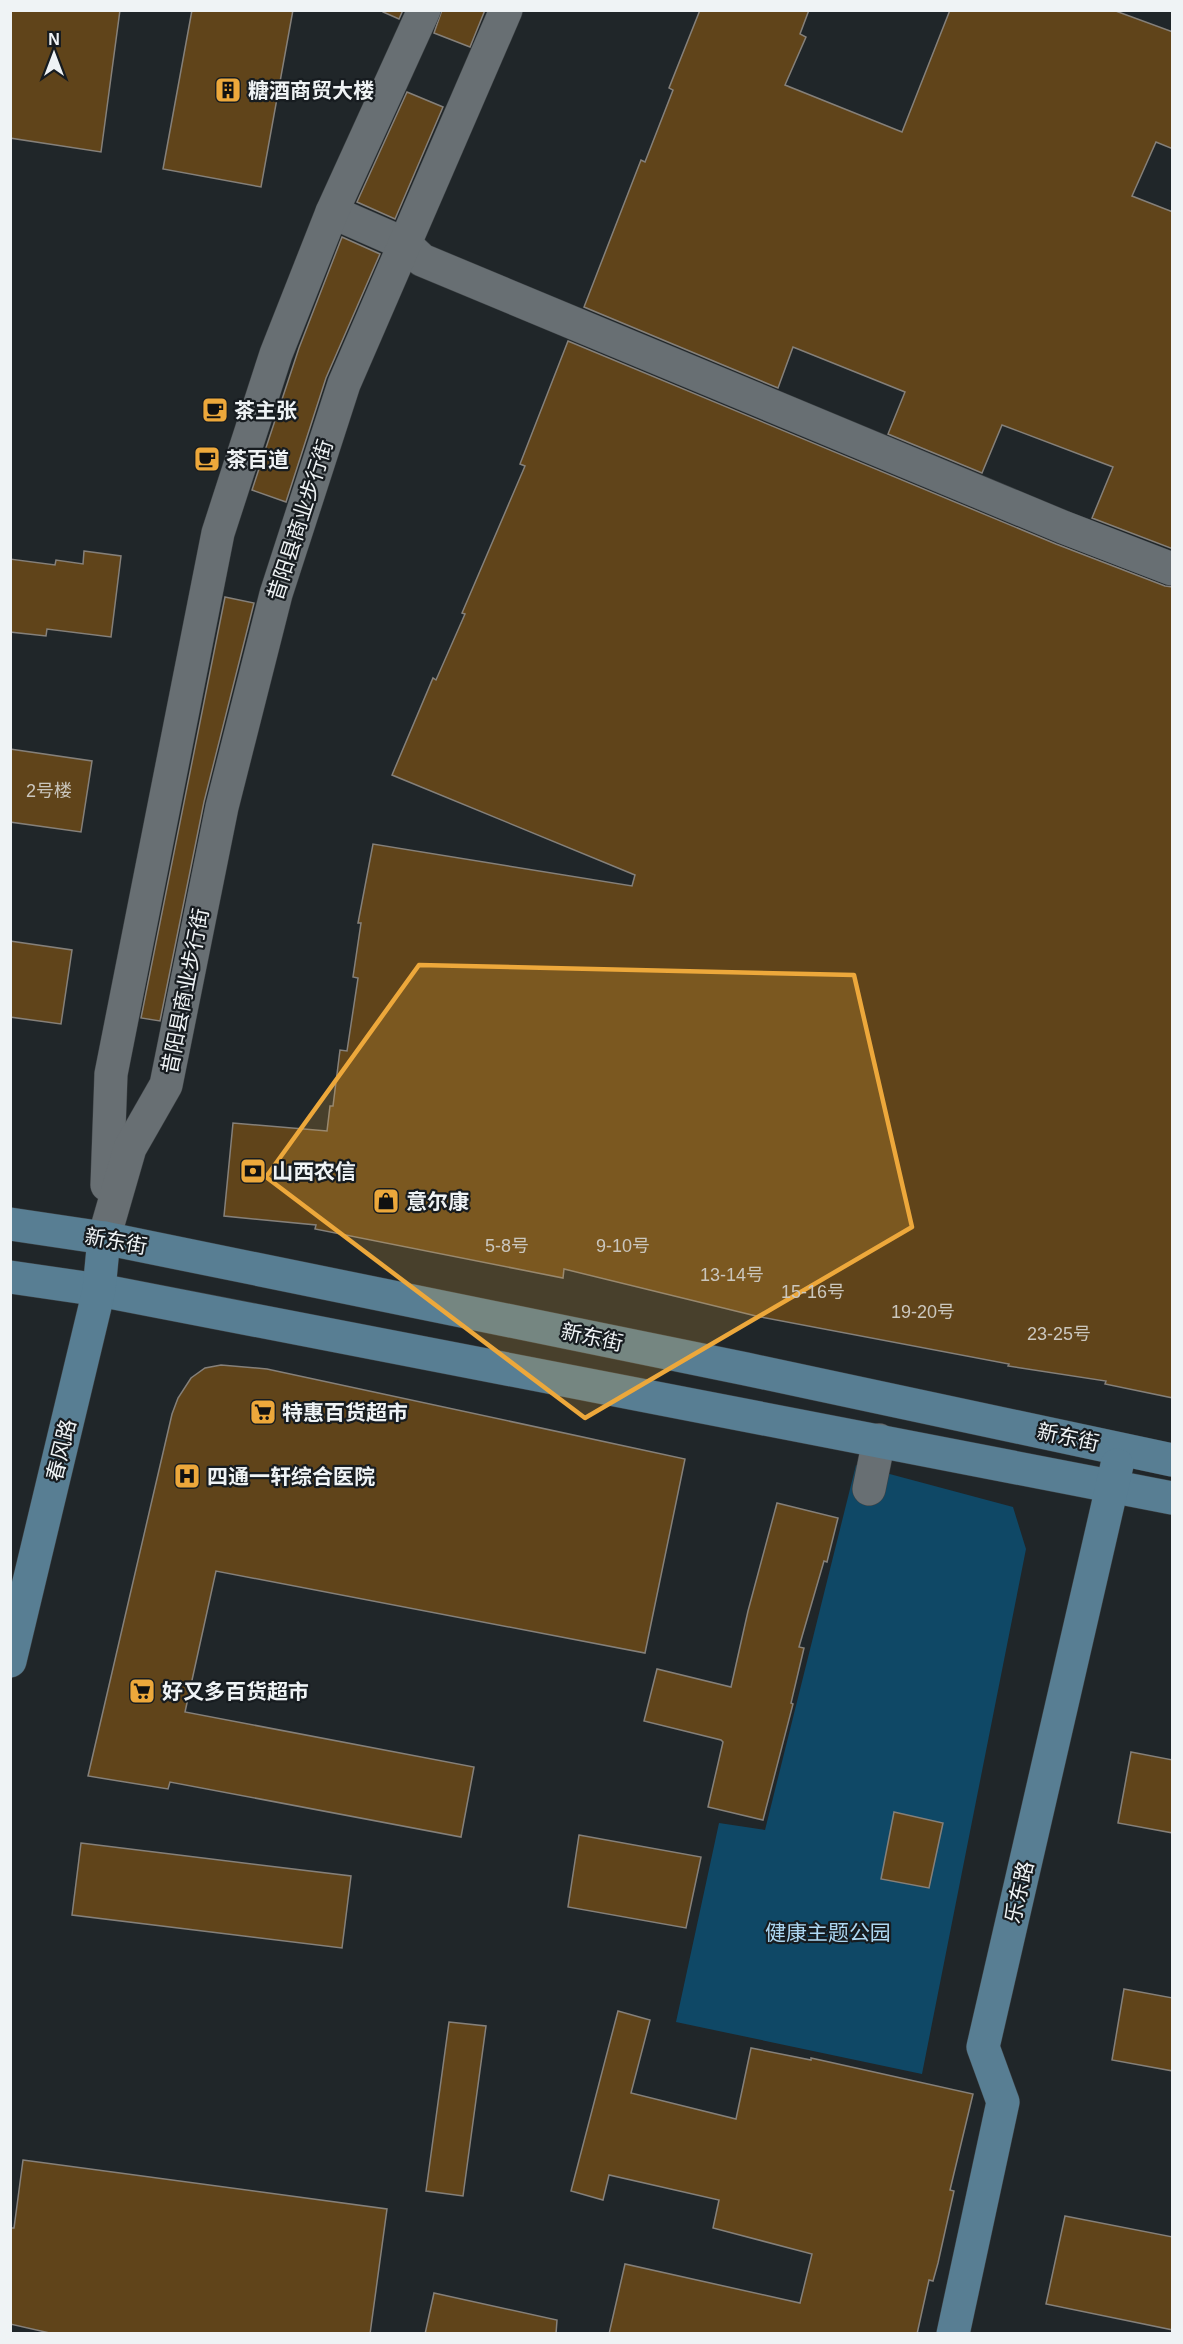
<svg xmlns="http://www.w3.org/2000/svg" width="1183" height="2344" viewBox="0 0 1183 2344" font-family="Helvetica,'Noto Sans SC',sans-serif">
<rect width="100%" height="100%" fill="#202629"/>
<path fill="#0f4866" d="M 856,1465 L 1013,1507 L 1026,1549 L 922,2074 L 676,2022 L 719,1823 L 765,1830 Z"/>
<g fill="#60441a" stroke="#85807a" stroke-width="1.5">
<path d="M 10,10 L 120,10 L 101,152 L 10,138 Z"/>
<path d="M 192,10 L 293,10 L 261,187 L 163,169 Z"/>
<path d="M 383,10 L 403,10 L 399,19 L 383,12 Z"/>
<path d="M 442,10 L 485,10 L 470,47 L 434,33 Z"/>
<path d="M 700,10 L 809,10 L 800,34 L 806,37 L 785,85 L 902,132 L 950,10 L 1113,10 L 1173,32 L 1173,149 L 1156,142 L 1132,196 L 1173,212 L 1173,549 L 1092,518 L 1113,467 L 1002,425 L 982,473 L 888,434 L 905,392 L 793,347 L 778,388 L 584,307 L 641,160 L 645,162 L 673,90 L 669,88 Z"/>
<path d="M 407,92 L 443,107 L 395,219 L 357,202 Z"/>
<path d="M 342,237 L 380,254 L 326,378 L 286,502 L 252,490 L 299,348 Z"/>
<path d="M 568,341 L 1056,544 L 1165,586 L 1173,587 L 1173,1398 L 1105,1384 L 1106,1381 L 1008,1366 L 1009,1364 L 756,1316 L 564,1269 L 563,1278 L 315,1229 L 316,1225 L 224,1216 L 233,1123 L 327,1131 L 330,1106 L 333,1106 L 340,1050 L 347,1051 L 358,978 L 353,977 L 361,923 L 358,923 L 373,844 L 632,886 L 635,875 L 392,775 L 433,678 L 436,680 L 465,614 L 462,613 L 525,466 L 520,464 Z"/>
<path d="M 84,551 L 121,556 L 111,637 L 47,629 L 46,636 L 10,632 L 10,559 L 55,565 L 56,560 L 83,564 Z"/>
<path d="M 225,597 L 254,603 L 204,802 L 160,1021 L 141,1018 Z"/>
<path d="M 10,749 L 92,761 L 81,832 L 10,822 Z"/>
<path d="M 10,941 L 72,950 L 61,1024 L 10,1017 Z"/>
<path d="M 221,1365 L 267,1369 L 685,1459 L 645,1653 L 216,1571 L 185,1712 L 474,1767 L 461,1837 L 170,1782 L 168,1789 L 88,1776 L 172,1414 L 178,1398 L 191,1378 L 205,1368 Z"/>
<path d="M 777,1503 L 838,1518 L 827,1562 L 824,1561 L 799,1647 L 804,1648 L 791,1703 L 793,1704 L 763,1820 L 708,1807 L 723,1742 L 721,1740 L 644,1721 L 657,1669 L 731,1687 L 748,1611 Z"/>
<path d="M 1131,1752 L 1173,1760 L 1173,1833 L 1118,1823 Z"/>
<path d="M 894,1812 L 943,1823 L 929,1888 L 881,1879 Z"/>
<path d="M 579,1835 L 701,1857 L 686,1928 L 568,1907 Z"/>
<path d="M 81,1843 L 351,1876 L 342,1948 L 72,1915 Z"/>
<path d="M 1124,1989 L 1173,1998 L 1173,2071 L 1112,2060 Z"/>
<path d="M 618,2011 L 650,2020 L 631,2093 L 736,2119 L 751,2048 L 811,2060 L 811,2058 L 973,2094 L 950,2190 L 954,2191 L 938,2263 L 933,2281 L 929,2280 L 917,2334 L 609,2334 L 625,2264 L 800,2303 L 812,2254 L 713,2228 L 719,2200 L 609,2175 L 603,2200 L 571,2191 Z"/>
<path d="M 449,2022 L 486,2026 L 463,2196 L 426,2191 Z"/>
<path d="M 23,2160 L 387,2209 L 370,2334 L 54,2334 L 10,2324 L 10,2228 L 14,2228 Z"/>
<path d="M 1065,2216 L 1173,2237 L 1173,2330 L 1046,2304 Z"/>
<path d="M 434,2293 L 557,2320 L 556,2334 L 425,2334 Z"/>
</g>
<g fill="none" stroke-linecap="round" stroke-linejoin="round">
<defs>
<g id="street">
<path d="M 332,212 L 405,244 L 422,260 L 1063,527 L 1172,569"/>
<path d="M 107,1185 L 111,1074 L 218,533 L 276,354 L 332,212 L 424,10"/>
<path d="M 104,1238 L 130,1148 L 166,1085 L 222,807 L 276,594 L 344,384 L 506,10"/>
<path d="M 869,1489 L 879,1440"/>
</g>
<g id="secondary">
<path d="M 10,1224 L 104,1238 L 746,1369 L 1172,1460"/>
<path d="M 10,1277 L 99,1290 L 1172,1498"/>
<path d="M 10,1661 L 99,1290 L 104,1238"/>
<path d="M 953,2334 L 1003,2102 L 983,2047 L 1117,1465"/>
</g>
</defs>
<use href="#street" stroke="#3c4144" stroke-width="34"/>
<use href="#secondary" stroke="#3c4144" stroke-width="34"/>
<use href="#street" stroke="#686f73" stroke-width="33"/>
<use href="#secondary" stroke="#587e93" stroke-width="33"/>
</g>
<path fill="#eda83b" fill-opacity="0.2" stroke="#eda83b" stroke-width="4.5" stroke-linejoin="round" d="M 419,965 L 854,975 L 912,1227 L 585,1418 L 266,1177 Z"/>
<defs>
<symbol id="building-square" viewBox="-11 -11 22 22"><rect x="-9" y="-9" width="18" height="18" rx="4" fill="#eda83b" stroke="#171c20"/><path d="M-4-6H4V6H1V3H-1V6H-4ZM-2.5-4.3h1.7v1.8h-1.7ZM.8-4.3h1.7v1.8H.8ZM-2.5-1h1.7V.8h-1.7ZM.8-1h1.7V.8H.8Z" fill="#111"/></symbol>
<symbol id="cafe-square" viewBox="-11 -11 22 22"><rect x="-9" y="-9" width="18" height="18" rx="4" fill="#eda83b" stroke="#171c20"/><path d="M-5.5-4.5H6V0H3Q3 3.5 0 3.5H-2.5Q-5.5 3.5-5.5 0ZM3-3.2v2h1.7v-2ZM-6 4.5H4V6H-6Z" fill="#111"/></symbol>
<symbol id="bank-square" viewBox="-11 -11 22 22"><rect x="-9" y="-9" width="18" height="18" rx="4" fill="#eda83b" stroke="#171c20"/><path d="M-6-4H6V4H-6ZM0-2.3a2.3 2.3 0 1 0 0 4.6a2.3 2.3 0 1 0 0-4.6Z" fill="#111"/></symbol>
<symbol id="shop-square" viewBox="-11 -11 22 22"><rect x="-9" y="-9" width="18" height="18" rx="4" fill="#eda83b" stroke="#171c20"/><path d="M-5-2.5h2.3a2.7 3.5 0 0 1 5.4 0H5L5.5 6h-11ZM-1.5-2.5h3a1.5 2.3 0 0 0-3 0Z" fill="#111"/></symbol>
<symbol id="supermarket-square" viewBox="-11 -11 22 22"><rect x="-9" y="-9" width="18" height="18" rx="4" fill="#eda83b" stroke="#171c20"/><path d="M-6-5.5h2.5l.6 2H6L4.5 2H-2.5L-4.4-4H-6ZM-1.5 3.2a1.3 1.3 0 1 0 .1 0ZM3 3.2a1.3 1.3 0 1 0 .1 0Z" fill="#111"/></symbol>
<symbol id="hospital-square" viewBox="-11 -11 22 22"><rect x="-9" y="-9" width="18" height="18" rx="4" fill="#eda83b" stroke="#171c20"/><path d="M-5-5h3v3.5h4V-5h3V5h-3V1.5h-4V5h-3Z" fill="#111"/></symbol>
</defs>
<g fill-rule="evenodd">
<use href="#building-square" x="213" y="75" width="30" height="30"/>
<use href="#cafe-square" x="200" y="395" width="30" height="30"/>
<use href="#cafe-square" x="192" y="444" width="30" height="30"/>
<use href="#bank-square" x="238" y="1156" width="30" height="30"/>
<use href="#shop-square" x="371" y="1186" width="30" height="30"/>
<use href="#supermarket-square" x="248" y="1397" width="30" height="30"/>
<use href="#hospital-square" x="172" y="1461" width="30" height="30"/>
<use href="#supermarket-square" x="127" y="1676" width="30" height="30"/>
</g>
<g text-anchor="middle" dominant-baseline="central" stroke-width="4.5" stroke-linejoin="round" paint-order="stroke">
<g font-size="18" fill="#cbc7be">
<text x="49" y="791">2号楼</text>
<text x="507" y="1246">5-8号</text>
<text x="623" y="1246">9-10号</text>
<text x="732" y="1275">13-14号</text>
<text x="813" y="1292">15-16号</text>
<text x="923" y="1312">19-20号</text>
<text x="1059" y="1334">23-25号</text>
</g>
<g font-size="21" font-weight="bold" fill="#eff3f5" stroke="#171c20" text-anchor="start">
<text x="248" y="90">糖酒商贸大楼</text>
<text x="234" y="410">茶主张</text>
<text x="226" y="459">茶百道</text>
<text x="272" y="1171">山西农信</text>
<text x="406" y="1201">意尔康</text>
<text x="282" y="1412">特惠百货超市</text>
<text x="207" y="1476">四通一轩综合医院</text>
<text x="162" y="1691">好又多百货超市</text>
</g>
<g font-size="21" fill="#eff3f5" stroke="#171c20">
<text transform="translate(300 520) rotate(-72)">昔阳县商业步行街</text>
<text transform="translate(185 991) rotate(-79)">昔阳县商业步行街</text>
<text transform="translate(116 1241) rotate(10)">新东街</text>
<text transform="translate(592 1337) rotate(12)">新东街</text>
<text transform="translate(1068 1437) rotate(12)">新东街</text>
<text transform="translate(61 1450) rotate(-76)">春风路</text>
<text transform="translate(1019 1892) rotate(-77)">乐东路</text>
</g>
<g font-size="21" fill="#aed8f3" stroke="#171c20">
<text x="828" y="1932">健康主题公园</text>
</g>
</g>
<rect width="1183" height="2344" fill="none" stroke="#eff3f5" stroke-width="24"/>
<g transform="translate(54 54)" stroke="#171c20" stroke-width="4.5" paint-order="stroke">
<path d="M0-4.5L10 22L0 15L-10 22Z" fill="#eff3f5"/>
<text y="-9" font-size="16" font-weight="bold" text-anchor="middle" fill="#eff3f5">N</text>
</g>
</svg>
